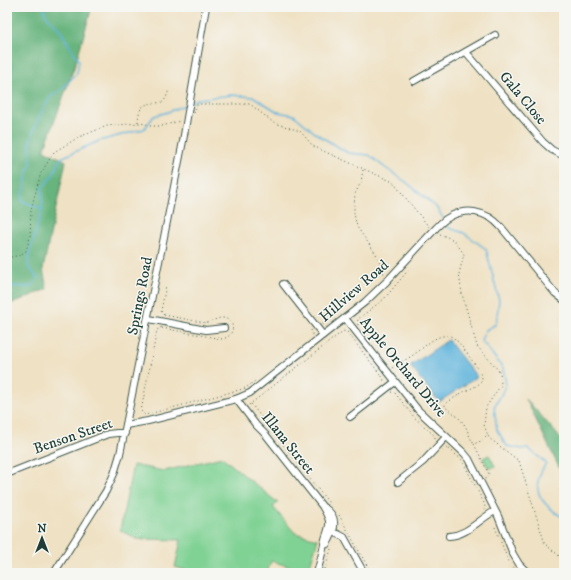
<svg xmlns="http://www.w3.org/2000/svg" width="571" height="580" viewBox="0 0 571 580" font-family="'IM FELL DW Pica',serif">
<rect width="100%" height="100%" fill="#f6f6f2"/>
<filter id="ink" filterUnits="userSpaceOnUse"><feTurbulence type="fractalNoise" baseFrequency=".025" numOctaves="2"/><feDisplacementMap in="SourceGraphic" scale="8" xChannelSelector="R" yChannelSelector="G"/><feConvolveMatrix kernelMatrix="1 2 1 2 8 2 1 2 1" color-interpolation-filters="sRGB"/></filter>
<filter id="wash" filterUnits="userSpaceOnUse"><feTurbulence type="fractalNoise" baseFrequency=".012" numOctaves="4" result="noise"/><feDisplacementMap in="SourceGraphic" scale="16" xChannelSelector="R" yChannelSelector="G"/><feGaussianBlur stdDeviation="0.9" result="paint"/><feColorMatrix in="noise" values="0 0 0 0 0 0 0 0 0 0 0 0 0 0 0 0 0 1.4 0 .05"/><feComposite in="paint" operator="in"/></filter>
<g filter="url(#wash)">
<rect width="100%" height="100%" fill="#efe1c3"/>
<g fill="#80d294" stroke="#508864">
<path d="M 489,455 L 495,466 L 489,469 L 483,458 Z"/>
<path d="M 222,457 L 278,503 L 273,507 L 295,533 L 318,539 L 308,572 L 271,561 L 267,573 L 195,573 L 175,567 L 181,540 L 137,539 L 120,530 L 133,465 L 164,471 Z"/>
</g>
<g fill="#68b47e" stroke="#447859">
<path d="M 7,7 L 92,7 L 75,65 L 44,150 L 66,161 L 43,269 L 47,289 L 13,303 L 7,301 Z"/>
<path d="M 526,399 L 564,442 L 564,478 Z"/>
</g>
<path fill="#5fb4dc" stroke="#3f7888" d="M 448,340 L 477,377 L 439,402 L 410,366 Z"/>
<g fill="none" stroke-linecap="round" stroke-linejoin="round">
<g stroke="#5fb4dc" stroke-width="1.5">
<path d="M 192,102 L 198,99 L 232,95 L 254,97 L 278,112 L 294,115 L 315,133 L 348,153 L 369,155 L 384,167 L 406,182 L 436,207 L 443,218"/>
<path d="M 42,209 L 22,201 L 22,195 L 25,188 L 26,177 L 31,163 L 30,142 L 34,129 L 40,115 L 50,97 L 62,89 L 77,73 L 79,61 L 71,48 L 59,29 L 45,14 L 44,7"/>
<path d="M 445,221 L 449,228 L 464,233 L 486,249 L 499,300 L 496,324 L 486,330 L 481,340 L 503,368 L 506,384 L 501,395 L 494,407 L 497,430 L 507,446 L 522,449 L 528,448 L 546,463 C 544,467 541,471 540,475 C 531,494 548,509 564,518"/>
<path d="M 7,286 L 30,287 L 38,279 L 28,266 L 29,255 L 42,209 L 42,188 L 53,175 L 61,158 L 99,141 L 144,129 L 154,116 L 168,112 L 187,104"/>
</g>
</g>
</g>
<g filter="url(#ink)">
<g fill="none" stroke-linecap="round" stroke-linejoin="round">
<defs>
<g id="minor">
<path d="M 466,52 L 543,142 L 552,150 L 564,156"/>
<path d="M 414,81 L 495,35"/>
<path d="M 283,284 L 323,335"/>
<path d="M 345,318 L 418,410 L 464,453 L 469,459 L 498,516 L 513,554 L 519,564 L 528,573"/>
<path d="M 149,319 L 206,330 L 224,328"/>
<path d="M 236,399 L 256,425 L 266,435 L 322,506 C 325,511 328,516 329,521 C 330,527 327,533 325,539 C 323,551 320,562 317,573"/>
<path d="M 350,417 L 395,382"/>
<path d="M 126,425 L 148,421 L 236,399 L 250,393 L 365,302 L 387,281 L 436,228 C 439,225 442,222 446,219 C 465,206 487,211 501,227 L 555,293 L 564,300"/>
<path d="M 7,474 L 108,434 L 117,433 L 125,433"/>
<path d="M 398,482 L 423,462 L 446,437"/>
<path d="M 325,508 C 328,510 330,512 332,515 C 337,524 332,536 327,544"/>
<path d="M 328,530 L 338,534 L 344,537 L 364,573"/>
<path d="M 449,536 C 468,535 479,519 495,511"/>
<path d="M 54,573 L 106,491 L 114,474 L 120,454 L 164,237 L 183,141 L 206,7"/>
</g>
</defs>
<use href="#minor" stroke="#3e5649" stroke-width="8"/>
<g stroke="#3e5649" stroke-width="1" stroke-dasharray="1 3" stroke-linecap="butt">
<path d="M 194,113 L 197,105 L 200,104 L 250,104 L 274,123 L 300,131 L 313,146 L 330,154 L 393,182 L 429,227"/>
<path d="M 138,122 C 139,101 147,105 163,102 L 166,98 L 169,90"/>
<path d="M 363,170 L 361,182 L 355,194 L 354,207 L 354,214 L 357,227 L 376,254 L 383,269 L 384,275"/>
<path d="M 440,234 L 454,240 L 464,254 L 459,274 L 462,294 L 477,346 L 500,372 L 501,385 L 486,407 L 484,425 L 489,438 L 519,461 L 545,544 L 564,560"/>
<path d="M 7,258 L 20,255 L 26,251 L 30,237 L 31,210 L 34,198 L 41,173 L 54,152 L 79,137 L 107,126 L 138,123 L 146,124 L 150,126 L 162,126 L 180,121"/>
<path d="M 164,315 L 161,311 L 166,285"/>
<path d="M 320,323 L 321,322 L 323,324 L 327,324"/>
<path d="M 358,325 L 358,319 L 384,299 L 411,267"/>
<path d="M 161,327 L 161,328 L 157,330 L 141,411 L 145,415 L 243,389 L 247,387 L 255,381"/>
<path d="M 162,328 L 222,339 C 237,336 235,318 222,318 C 216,318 212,322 206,323 L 164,315"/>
<path d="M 311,330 L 312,332 L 312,336"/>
<path d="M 392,368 C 398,363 406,360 413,355 C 423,349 431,338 443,336 C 448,335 452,336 455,339 C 460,343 483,374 482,379 C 480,386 471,388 465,391 C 458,395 451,400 445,404 L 445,407 C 452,412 459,417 464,424 C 468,430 469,437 474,444 L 483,440 L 487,435"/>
<path d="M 391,392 L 395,393 L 414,417 L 435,436 L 435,440"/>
<path d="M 251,404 L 329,503"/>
<path d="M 249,405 L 343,331 L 347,332 L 384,379 L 383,383"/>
<path d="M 474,444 L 489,474 L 489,476 L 485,479"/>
<path d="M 442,450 L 444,449 L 448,448 L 462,460 L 485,505 L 484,510 L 483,511"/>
<path d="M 339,515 L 369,569 L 373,573"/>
<path d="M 495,527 L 508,560 L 518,573"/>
<path d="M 324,573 L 331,549"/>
</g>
<use href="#minor" stroke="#fff" stroke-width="6"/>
</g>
</g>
<g text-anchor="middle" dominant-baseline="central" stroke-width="3" stroke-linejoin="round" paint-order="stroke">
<g font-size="15" fill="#1f3d34" stroke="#f6f6f2">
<text transform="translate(523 98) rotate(50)">Gala Close</text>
<text transform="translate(354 291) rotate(-41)">Hillview Road</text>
<text transform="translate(140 296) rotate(-79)">Springs Road</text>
<text transform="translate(403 367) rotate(50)">Apple Orchard Drive</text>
<text transform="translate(73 436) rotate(-19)">Benson Street</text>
<text transform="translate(288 443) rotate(51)">Illana Street</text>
</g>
</g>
<rect width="571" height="580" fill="none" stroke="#f6f6f2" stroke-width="24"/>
<g transform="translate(42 538)" stroke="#f6f6f2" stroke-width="3" paint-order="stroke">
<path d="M0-3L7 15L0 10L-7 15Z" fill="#1f3d34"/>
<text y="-6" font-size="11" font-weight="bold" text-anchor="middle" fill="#1f3d34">N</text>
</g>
</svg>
